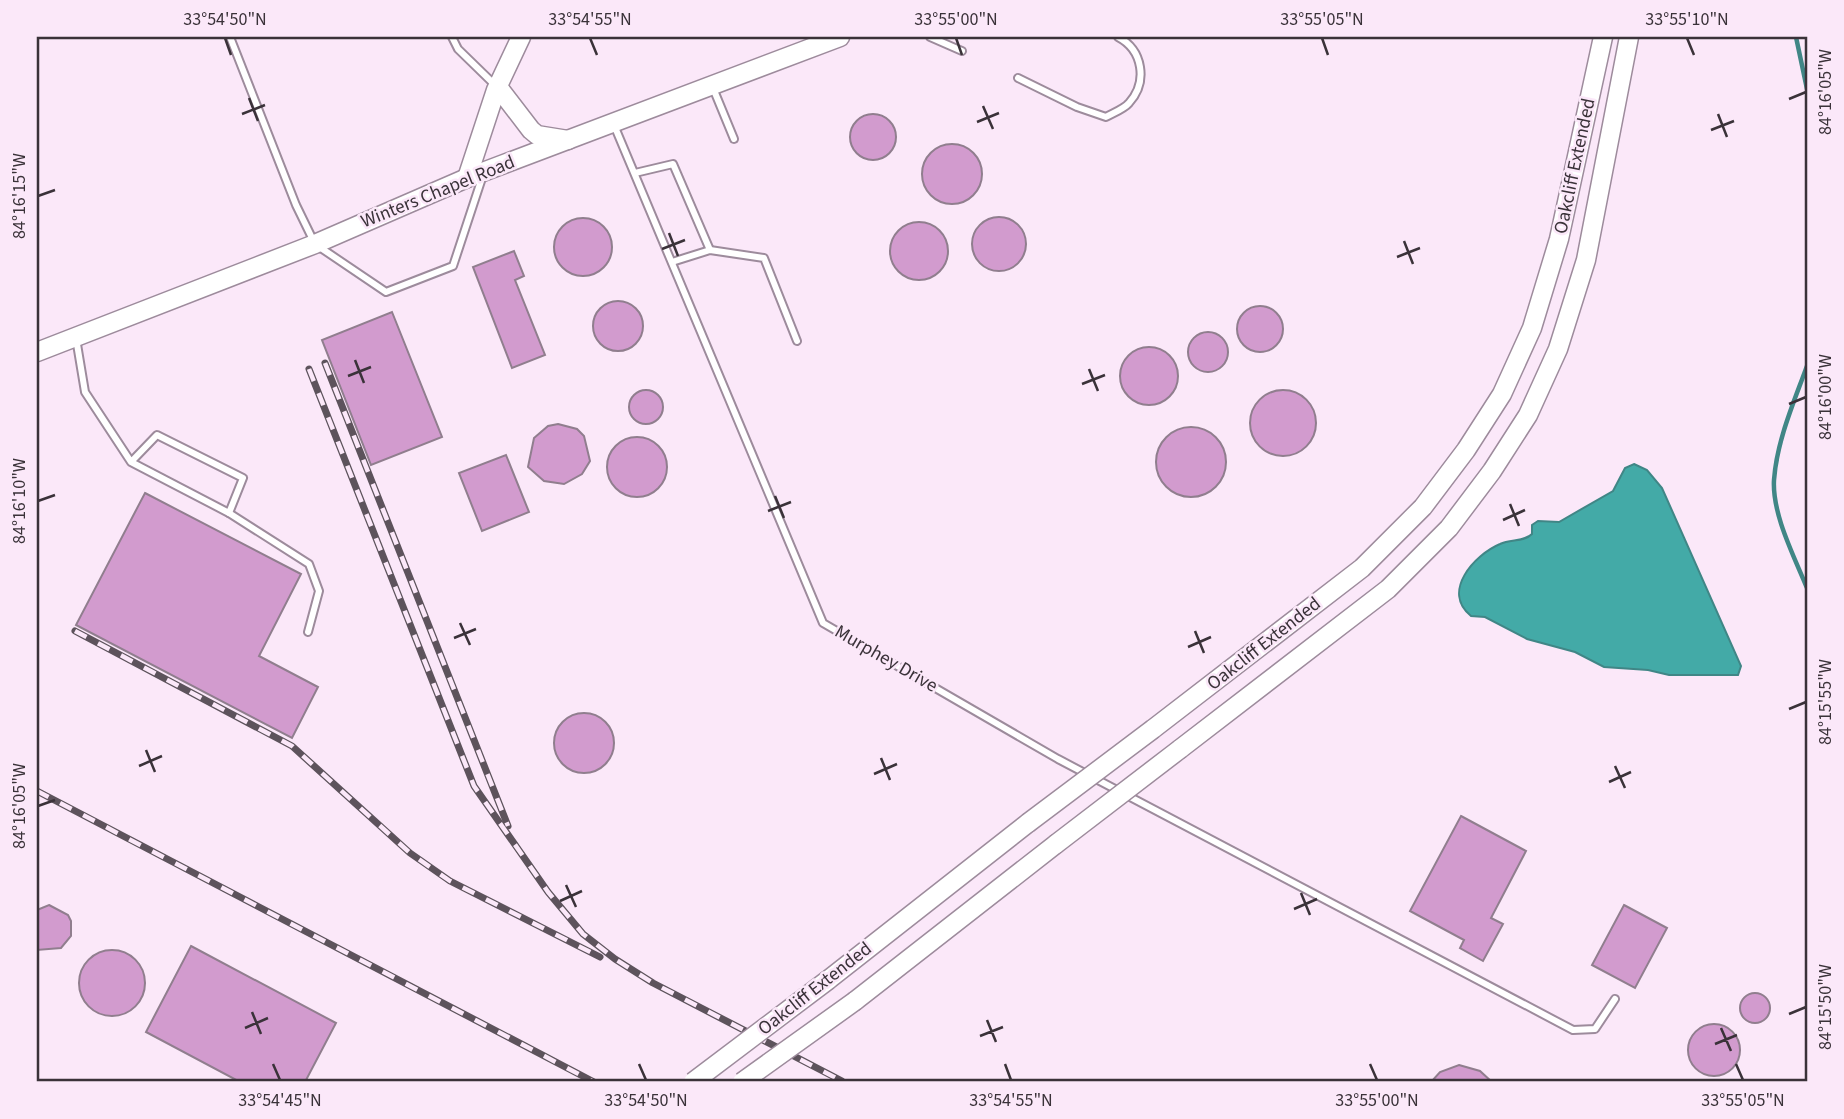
<svg xmlns="http://www.w3.org/2000/svg" width="1844" height="1119" viewBox="0 0 1844 1119" font-family="'Source Sans 3',sans-serif">
<rect width="100%" height="100%" fill="#fbe8f9"/>
<path fill="#43aaa7" stroke="#408686" stroke-width="2" d="M 1634,464 L 1647,470 L 1662,488 L 1741,666 L 1738,675 L 1669,675 L 1648,670 L 1604,667 L 1575,652 L 1527,639 L 1485,617 L 1471,616 C 1441,592 1474,555 1500,544 C 1511,539 1524,542 1532,534 L 1532,525 L 1538,521 L 1559,522 L 1613,491 L 1625,468 Z"/>
<g fill="none" stroke-linecap="round" stroke-linejoin="round">
<g stroke="#408686" stroke-width="4.5">
<path d="M 1796,37 L 1807,89"/>
<path d="M 1807,366 C 1794,402 1777,440 1774,480 C 1772,514 1794,556 1807,588"/>
</g>
</g>
<g fill="#d29bce" stroke="#907e8e" stroke-width="2">
<circle cx="873" cy="137" r="23"/>
<circle cx="952" cy="174" r="30"/>
<circle cx="999" cy="244" r="27"/>
<circle cx="583" cy="247" r="29"/>
<circle cx="919" cy="251" r="29"/>
<path d="M 514,251 L 524,276 L 515,280 L 545,355 L 512,368 L 473,267 Z"/>
<circle cx="618" cy="326" r="25"/>
<circle cx="1260" cy="329" r="23"/>
<path d="M 392,312 L 442,437 L 371,465 L 322,340 Z"/>
<circle cx="1208" cy="352" r="20"/>
<circle cx="1149" cy="376" r="29"/>
<circle cx="1283" cy="423" r="33"/>
<circle cx="646" cy="407" r="17"/>
<path d="M 558,424 L 577,429 L 584,436 L 590,461 L 582,474 L 564,484 L 544,481 L 528,467 L 534,438 L 548,426 Z"/>
<circle cx="1191" cy="462" r="35"/>
<circle cx="637" cy="467" r="30"/>
<path d="M 506,455 L 529,512 L 482,531 L 459,473 Z"/>
<path d="M 145,493 L 301,574 L 259,656 L 318,687 L 292,738 L 76,625 Z"/>
<circle cx="584" cy="743" r="30"/>
<path d="M 1461,816 L 1526,851 L 1491,918 L 1503,924 L 1483,961 L 1460,948 L 1464,940 L 1410,911 Z"/>
<path d="M 49,905 L 68,915 L 71,921 L 71,936 L 61,948 L 37,950 L 37,910 Z"/>
<path d="M 1624,905 L 1667,928 L 1635,988 L 1592,965 Z"/>
<path d="M 191,946 L 336,1023 L 305,1082 L 240,1082 L 146,1032 Z"/>
<circle cx="112" cy="983" r="33"/>
<circle cx="1755" cy="1008" r="15"/>
<circle cx="1714" cy="1050" r="26"/>
<path d="M 1459,1065 L 1480,1071 L 1492,1082 L 1431,1082 L 1440,1072 Z"/>
</g>
<g fill="none" stroke-linecap="round" stroke-linejoin="round">
<defs>
<g id="lane">
<path d="M 230,37 L 296,205 L 315,244 L 386,292 L 453,266 L 483,175"/>
<path d="M 452,37 L 458,49 L 496,86"/>
<path d="M 930,37 L 962,51"/>
<path d="M 1018,78 L 1077,107 L 1106,117 C 1113,113 1124,109 1129,103 C 1148,82 1143,50 1118,37"/>
<path d="M 713,88 L 734,139"/>
<path d="M 614,125 L 823,623 L 1058,759 L 1573,1030 L 1595,1029 L 1615,999"/>
<path d="M 635,173 L 673,164 L 710,250"/>
<path d="M 672,262 L 710,250 L 764,258 L 797,341"/>
<path d="M 76,338 L 85,392 L 131,462 L 229,513 L 243,478 L 157,435 L 131,462"/>
<path d="M 229,513 L 309,564 L 319,591 L 308,632"/>
</g>
<g id="secondary">
<path d="M 498,87 L 531,130 L 537,135 L 568,140"/>
<path d="M 467,178 L 496,90 L 521,37"/>
<path d="M 37,352 L 315,244 L 467,178 L 840,37"/>
<path d="M 1153,729 L 1362,568 L 1423,507 L 1466,450 L 1502,394 L 1532,328 L 1559,239 L 1603,37"/>
<path d="M 1180,749 L 1388,589 L 1449,528 L 1492,471 L 1528,415 L 1558,349 L 1586,260 L 1629,37"/>
<path d="M 828,980 L 1028,823"/>
<path d="M 855,1001 L 1056,844"/>
</g>
</defs>
<use href="#lane" stroke="#9d8b9c" stroke-width="10"/>
<use href="#secondary" stroke="#9d8b9c" stroke-width="21"/>
<use href="#lane" stroke="#fff" stroke-width="6"/>
<use href="#secondary" stroke="#fff" stroke-width="18"/>
<defs>
<g id="rail">
<path d="M 325,363 L 508,826"/>
<path d="M 309,369 L 474,786 L 548,892 L 583,934 L 615,959 L 653,983 L 842,1081"/>
<path d="M 75,631 L 292,746 L 410,853 L 450,881 L 600,957"/>
<path d="M 37,791 L 594,1082"/>
</g>
</defs>
<use href="#rail" stroke="#5d535c" stroke-width="7"/>
<use href="#rail" stroke="#fbe8f9" stroke-width="4.5" stroke-dasharray="13" stroke-linecap="butt"/>
<defs>
<g id="secondary-bridge">
<path d="M 1028,823 L 1153,729"/>
<path d="M 1056,844 L 1180,749"/>
<path d="M 693,1082 L 828,980"/>
<path d="M 742,1082 L 855,1001"/>
</g>
</defs>
<use href="#secondary-bridge" stroke="#9d8b9c" stroke-width="21" stroke-linecap="butt"/>
<use href="#secondary-bridge" stroke="#fff" stroke-width="18"/>
</g>
<path fill="none" stroke="#3a3239" stroke-width="2.5" d="M 225,38 L 231,55M 590,38 L 597,55M 956,38 L 962,55M 1322,38 L 1328,55M 1687,38 L 1694,55M 249,98 L 258,121M 1789,99 L 1806,92M 983,106 L 993,129M 242,114 L 265,105M 1718,114 L 1727,137M 977,122 L 999,113M 1711,130 L 1734,121M 38,196 L 55,190M 669,233 L 678,256M 1404,241 L 1413,264M 662,249 L 685,240M 1397,257 L 1420,248M 355,360 L 364,383M 1089,369 L 1098,391M 348,376 L 371,367M 1082,384 L 1105,375M 1789,404 L 1806,397M 775,496 L 784,518M 38,501 L 55,495M 1510,504 L 1519,526M 768,511 L 791,502M 1503,520 L 1525,510M 460,623 L 470,645M 1195,631 L 1204,653M 454,638 L 476,629M 1188,647 L 1211,637M 1789,709 L 1806,702M 146,750 L 155,772M 881,758 L 890,780M 139,766 L 162,756M 1615,766 L 1625,788M 874,774 L 897,764M 1609,782 L 1631,772M 38,806 L 55,800M 566,885 L 576,907M 1301,893 L 1310,915M 560,901 L 582,891M 1294,909 L 1317,899M 252,1012 L 261,1034M 1789,1014 L 1806,1007M 987,1020 L 996,1042M 245,1028 L 268,1018M 1721,1028 L 1731,1051M 980,1036 L 1003,1027M 1715,1044 L 1737,1035M 273,1064 L 280,1080M 639,1064 L 646,1080M 1005,1064 L 1011,1080M 1370,1064 L 1377,1080M 1736,1064 L 1743,1080"/>
<g text-anchor="middle" dominant-baseline="central" stroke-width="5" stroke-linejoin="round" paint-order="stroke">
<g font-size="19" fill="#3a3239" stroke="#fbe8f9">
<text transform="translate(1575 166) rotate(-78)">Oakcliff Extended</text>
<text transform="translate(438 192) rotate(-22)">Winters Chapel Road</text>
<text transform="translate(1264 644) rotate(-38)">Oakcliff Extended</text>
<text transform="translate(886 659) rotate(30)">Murphey Drive</text>
<text transform="translate(815 989) rotate(-38)">Oakcliff Extended</text>
</g>
</g>
<rect width="1844" height="1119" fill="none" stroke="#fbe8f9" stroke-width="77"/>
<rect x="38" y="38" width="1768" height="1042" fill="none" stroke="#3a3239" stroke-width="2.5"/>
<g font-size="18" text-anchor="middle" fill="#3a3239">
<text x="225" y="25">33°54'50"N</text>
<text x="590" y="25">33°54'55"N</text>
<text x="956" y="25">33°55'00"N</text>
<text x="1322" y="25">33°55'05"N</text>
<text x="1687" y="25">33°55'10"N</text>
<text transform="translate(1825 92) rotate(-90)" y="6">84°16'05"W</text>
<text transform="translate(19 196) rotate(-90)" y="6">84°16'15"W</text>
<text transform="translate(1825 397) rotate(-90)" y="6">84°16'00"W</text>
<text transform="translate(19 501) rotate(-90)" y="6">84°16'10"W</text>
<text transform="translate(1825 702) rotate(-90)" y="6">84°15'55"W</text>
<text transform="translate(19 806) rotate(-90)" y="6">84°16'05"W</text>
<text transform="translate(1825 1007) rotate(-90)" y="6">84°15'50"W</text>
<text x="280" y="1106">33°54'45"N</text>
<text x="646" y="1106">33°54'50"N</text>
<text x="1011" y="1106">33°54'55"N</text>
<text x="1377" y="1106">33°55'00"N</text>
<text x="1743" y="1106">33°55'05"N</text>
</g>
</svg>
